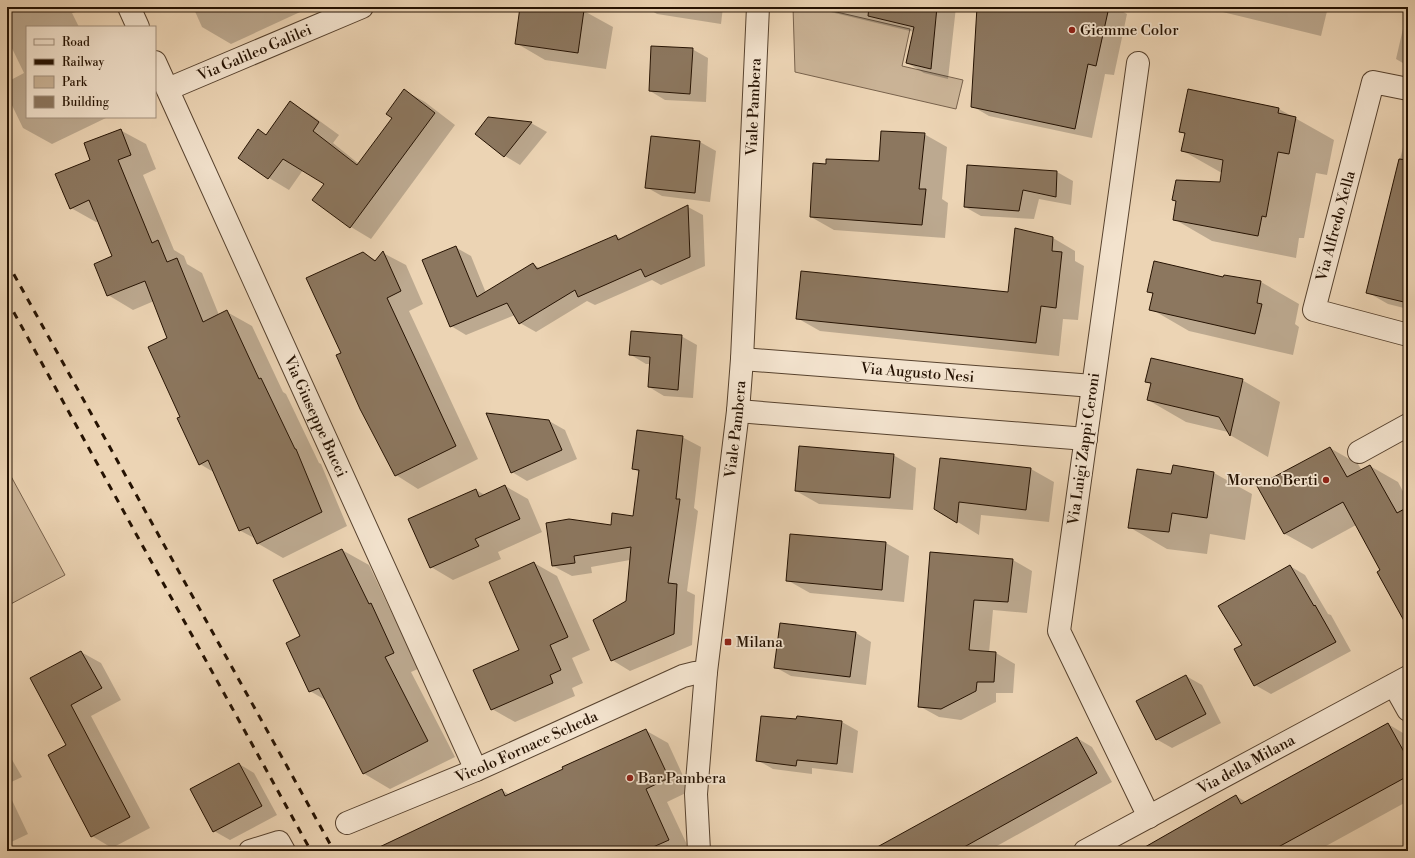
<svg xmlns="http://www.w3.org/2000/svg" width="1415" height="858" viewBox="0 0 1415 858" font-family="'Libre Bodoni',serif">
<rect width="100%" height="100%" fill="#ecd4b4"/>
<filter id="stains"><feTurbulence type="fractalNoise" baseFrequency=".005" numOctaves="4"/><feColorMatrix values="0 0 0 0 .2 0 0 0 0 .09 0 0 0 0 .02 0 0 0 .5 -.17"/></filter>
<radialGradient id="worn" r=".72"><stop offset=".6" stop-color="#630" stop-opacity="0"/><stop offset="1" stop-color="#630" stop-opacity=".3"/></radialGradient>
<g fill="#cab396" stroke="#78624c">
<path d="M 793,7 L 815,7 L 910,29 L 902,66 L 963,80 L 956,109 L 795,72 Z"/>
<path d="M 7,469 L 65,575 L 7,606 Z"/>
</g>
<g fill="#0003">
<path d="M 7,7 L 74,7 L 76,12 L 72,13 L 79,27 L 27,27 L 27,117 L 108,117 L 52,144 L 23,128 L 7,95 L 7,82 L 24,73 L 7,38 Z"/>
<path d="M 193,7 L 311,7 L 231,44 L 202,27 Z"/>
<path d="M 521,7 L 560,7 L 584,11 L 613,27 L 606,69 L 545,60 L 516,43 Z"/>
<path d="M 645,7 L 723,7 L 721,24 L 657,14 Z"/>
<path d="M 816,7 L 956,7 L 948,79 L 924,73 L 907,63 L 914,32 L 822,10 Z"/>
<path d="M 978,7 L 1114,7 L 1127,14 L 1114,75 L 1105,74 L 1092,138 L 989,116 L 972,106 Z"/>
<path d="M 1202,7 L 1328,7 L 1321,36 Z"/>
<path d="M 1408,7 L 1408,66 L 1396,59 Z"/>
<path d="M 692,49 L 708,58 L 706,102 L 665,100 L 650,91 Z"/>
<path d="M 405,91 L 425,102 L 455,125 L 371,239 L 351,227 L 314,200 L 325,184 L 303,170 L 289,190 L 269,178 L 239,157 L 258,130 L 267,136 L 290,103 L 310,114 L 339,135 L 333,143 L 359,164 L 393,118 Z"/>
<path d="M 1279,109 L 1334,140 L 1327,175 L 1316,173 L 1304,238 L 1299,238 L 1296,258 L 1212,241 L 1174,219 L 1177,202 L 1173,199 L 1221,184 L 1222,173 L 1183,151 L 1186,135 L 1180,131 Z"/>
<path d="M 489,118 L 531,123 L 547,132 L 520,165 L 505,156 L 476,134 Z"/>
<path d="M 1408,127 L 1408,309 L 1388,304 L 1367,292 Z"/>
<path d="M 120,130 L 146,144 L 156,169 L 143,175 L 174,250 L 184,256 L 187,264 L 202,273 L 219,315 L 227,312 L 252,326 L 283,392 L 286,394 L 319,463 L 321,464 L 347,526 L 283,558 L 257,543 L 256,539 L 239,530 L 215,473 L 200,464 L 182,417 L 168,339 L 154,301 L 133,310 L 108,295 L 114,256 L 99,221 L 96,222 L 71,208 L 92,160 Z"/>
<path d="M 924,134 L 947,147 L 942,199 L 948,203 L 945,238 L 834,230 L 811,217 L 827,165 L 880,162 Z"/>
<path d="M 652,137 L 700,142 L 716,151 L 710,202 L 662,196 L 646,187 Z"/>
<path d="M 968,166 L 1057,172 L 1073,181 L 1071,205 L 1039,199 L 1034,219 L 981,216 L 965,207 Z"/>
<path d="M 688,207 L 703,215 L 705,266 L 661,285 L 652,280 L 595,305 L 587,301 L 536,332 L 520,323 L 515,315 L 466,335 L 451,326 L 455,247 L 471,256 L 486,293 L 533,264 L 541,269 L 616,236 L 622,239 Z"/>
<path d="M 1053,238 L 1075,251 L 1075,261 L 1084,266 L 1078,320 L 1063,319 L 1059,356 L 820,331 L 797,318 L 1009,293 Z"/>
<path d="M 363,253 L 377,261 L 383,253 L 406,265 L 423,304 L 409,311 L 478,459 L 418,489 L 396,475 Z"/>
<path d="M 1224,276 L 1261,282 L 1299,304 L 1295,324 L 1299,327 L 1293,355 L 1189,331 L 1151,309 L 1154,295 L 1148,291 L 1223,278 Z"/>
<path d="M 681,336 L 697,345 L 693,398 L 664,396 L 649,387 L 651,364 L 646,364 L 631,355 Z"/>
<path d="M 1242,380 L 1280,402 L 1268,457 L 1230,435 L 1228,432 L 1186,422 L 1148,400 L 1152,385 L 1146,381 Z"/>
<path d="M 549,421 L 565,430 L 577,459 L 527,481 L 512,472 Z"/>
<path d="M 682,437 L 701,447 L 694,508 L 698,511 L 687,591 L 695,595 L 692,645 L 630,671 L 612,660 L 626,601 L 630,560 L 591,567 L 592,573 L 572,576 L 553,566 L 612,526 L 634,518 L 640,473 L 634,469 Z"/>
<path d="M 1330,448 L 1358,464 L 1362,471 L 1370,466 L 1398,482 L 1408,501 L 1408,613 L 1382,571 L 1356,525 L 1312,549 L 1285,534 Z"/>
<path d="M 893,455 L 916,468 L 913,510 L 819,504 L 796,491 Z"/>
<path d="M 1031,469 L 1054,482 L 1049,522 L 981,515 L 979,535 L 935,508 Z"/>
<path d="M 1214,473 L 1252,494 L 1245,540 L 1210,534 L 1207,554 L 1167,549 L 1129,527 Z"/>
<path d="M 505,486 L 528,499 L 542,532 L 498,552 L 501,559 L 453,580 L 431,567 L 476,490 L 485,495 Z"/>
<path d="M 791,535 L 886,543 L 909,556 L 904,602 L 810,593 L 787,580 Z"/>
<path d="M 342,550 L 369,565 L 394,618 L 398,620 L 420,668 L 411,672 L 455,757 L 390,789 L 363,773 L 327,701 L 310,691 L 301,637 L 275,580 Z"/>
<path d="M 931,553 L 1013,560 L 1032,571 L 1027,613 L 993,610 L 989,653 L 996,653 L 1015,664 L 1013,693 L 996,693 L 996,702 L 961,720 L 939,717 L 919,706 Z"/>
<path d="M 534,563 L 557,576 L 590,650 L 572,658 L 583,683 L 572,688 L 575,696 L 515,722 L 492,709 L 520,651 Z"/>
<path d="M 1290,566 L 1305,575 L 1328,614 L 1331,615 L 1351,651 L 1271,694 L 1255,685 L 1243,645 Z"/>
<path d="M 856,633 L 871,642 L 866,685 L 791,676 L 775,667 Z"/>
<path d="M 81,652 L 101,663 L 121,700 L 91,716 L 150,828 L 112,848 L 92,836 L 49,755 L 68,746 L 32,679 Z"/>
<path d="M 1186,676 L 1202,685 L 1221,723 L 1172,748 L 1156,739 Z"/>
<path d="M 797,717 L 842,722 L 858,731 L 853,773 L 812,768 L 812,774 L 773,769 L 757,760 L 797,720 Z"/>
<path d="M 1388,724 L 1408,736 L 1408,801 L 1317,851 L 1160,851 L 1236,796 L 1246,802 Z"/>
<path d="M 645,730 L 668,743 L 690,791 L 667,802 L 690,851 L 406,851 L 502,790 L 510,795 Z"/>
<path d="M 1077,738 L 1092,747 L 1112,782 L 988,851 L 871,851 Z"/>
<path d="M 7,751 L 22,777 L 7,784 Z"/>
<path d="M 239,764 L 254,773 L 277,815 L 230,840 L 214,831 Z"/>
<path d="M 7,794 L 10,796 L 28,834 L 7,844 Z"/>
</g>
<g fill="#8c775f" stroke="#251202">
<path d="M 520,7 L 566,7 L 584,10 L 578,53 L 515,44 Z"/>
<path d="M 869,7 L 937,7 L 931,69 L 906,63 L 914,27 L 868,16 Z"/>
<path d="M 977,7 L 1109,7 L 1096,66 L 1088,64 L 1075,129 L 971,107 Z"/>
<path d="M 651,46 L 693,48 L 690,94 L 649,91 Z"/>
<path d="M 404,89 L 435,113 L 350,228 L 312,200 L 324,184 L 283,159 L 268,179 L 238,158 L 258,129 L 266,135 L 290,101 L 319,122 L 313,131 L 357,165 L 392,118 L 386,114 Z"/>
<path d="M 1188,89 L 1279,108 L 1278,113 L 1296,117 L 1289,154 L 1278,152 L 1266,217 L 1262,216 L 1258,236 L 1173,220 L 1176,201 L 1172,200 L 1176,180 L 1220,182 L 1223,160 L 1181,151 L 1185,133 L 1179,132 Z"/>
<path d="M 488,117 L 532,122 L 504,157 L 475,134 Z"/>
<path d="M 121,129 L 131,155 L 118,160 L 152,243 L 158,240 L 167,262 L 177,258 L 203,322 L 227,310 L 259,379 L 261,378 L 295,449 L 296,449 L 322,512 L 257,544 L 249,527 L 239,531 L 208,460 L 199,465 L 177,418 L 180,417 L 148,347 L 167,338 L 145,281 L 107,296 L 94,264 L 112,256 L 89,200 L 70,209 L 55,174 L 90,160 L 84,143 Z"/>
<path d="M 881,131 L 925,133 L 919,189 L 926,189 L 922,225 L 810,217 L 813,163 L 826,164 L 826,159 L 879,161 Z"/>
<path d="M 651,136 L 700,141 L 695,193 L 645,188 Z"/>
<path d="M 1399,159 L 1408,160 L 1408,303 L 1366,293 Z"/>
<path d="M 967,165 L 1057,171 L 1056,197 L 1023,190 L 1019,211 L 964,207 Z"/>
<path d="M 688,205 L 690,257 L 645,277 L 641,269 L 578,297 L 575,290 L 519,324 L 507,303 L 450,327 L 422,260 L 456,246 L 477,297 L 533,263 L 537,269 L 616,235 L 618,240 Z"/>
<path d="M 1015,228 L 1053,237 L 1052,251 L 1062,252 L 1056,308 L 1041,306 L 1036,343 L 796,319 L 801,271 L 1008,292 Z"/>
<path d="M 383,251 L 401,291 L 387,298 L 456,446 L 395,476 L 360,409 L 336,355 L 341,353 L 306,278 L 363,252 L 375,261 Z"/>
<path d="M 1154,261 L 1223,277 L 1224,275 L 1261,281 L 1257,303 L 1262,304 L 1255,334 L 1149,310 L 1153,293 L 1147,292 Z"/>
<path d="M 631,331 L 682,335 L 678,390 L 648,387 L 650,357 L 629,355 Z"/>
<path d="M 1151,358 L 1243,379 L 1230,436 L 1219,417 L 1147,400 L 1151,383 L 1145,382 Z"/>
<path d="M 486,413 L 549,420 L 562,450 L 511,473 Z"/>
<path d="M 637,430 L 683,436 L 676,499 L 680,499 L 668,583 L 677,584 L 674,634 L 611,661 L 593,620 L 626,601 L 631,547 L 574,556 L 575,563 L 552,566 L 546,523 L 569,519 L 611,525 L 612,513 L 633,516 L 639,470 L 632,469 Z"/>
<path d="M 799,446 L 894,454 L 890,498 L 795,491 Z"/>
<path d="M 1330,447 L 1347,477 L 1370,465 L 1397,513 L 1408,507 L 1408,628 L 1377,572 L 1380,570 L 1343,502 L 1284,534 L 1257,486 Z"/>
<path d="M 940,458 L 1031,468 L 1026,510 L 959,502 L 957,523 L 934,509 Z"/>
<path d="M 1173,465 L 1214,472 L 1207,518 L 1172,513 L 1169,532 L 1128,528 L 1137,469 L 1171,474 Z"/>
<path d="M 505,485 L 520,519 L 475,539 L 479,546 L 430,568 L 408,519 L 476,489 L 479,497 Z"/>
<path d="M 790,534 L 886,542 L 882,590 L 786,581 Z"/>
<path d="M 342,549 L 369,604 L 371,603 L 394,653 L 385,657 L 428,741 L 363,774 L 319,688 L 309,692 L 286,643 L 300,636 L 273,580 Z"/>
<path d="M 930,552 L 1013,559 L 1008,602 L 974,600 L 969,650 L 996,652 L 994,682 L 977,682 L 976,691 L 941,709 L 918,707 Z"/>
<path d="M 534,562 L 568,637 L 550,645 L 561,670 L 550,675 L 553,683 L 491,710 L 473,670 L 519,650 L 489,582 Z"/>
<path d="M 1290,565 L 1314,606 L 1315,605 L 1336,642 L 1254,686 L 1234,649 L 1242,645 L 1218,606 Z"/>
<path d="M 780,623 L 856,632 L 850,677 L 774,668 Z"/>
<path d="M 81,651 L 102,688 L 71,705 L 130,817 L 91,837 L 48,755 L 66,745 L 30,678 Z"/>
<path d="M 1186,675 L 1206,714 L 1156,740 L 1136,701 Z"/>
<path d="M 761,716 L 796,719 L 797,716 L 842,721 L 837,764 L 797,760 L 796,766 L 756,761 Z"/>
<path d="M 1388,723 L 1408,759 L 1408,776 L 1271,851 L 1138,851 L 1236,795 L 1241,804 Z"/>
<path d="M 646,729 L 669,778 L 646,789 L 669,840 L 644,851 L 371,851 L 502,789 L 505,796 L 563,769 L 562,767 Z"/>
<path d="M 1077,737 L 1097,773 L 957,851 L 870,851 Z"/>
<path d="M 239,763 L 262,806 L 213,832 L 190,789 Z"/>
</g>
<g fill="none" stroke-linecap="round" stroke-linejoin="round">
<defs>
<g id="street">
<path d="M 129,7 L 138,27"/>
<path id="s1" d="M 155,62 L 476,770"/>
<path d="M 1138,63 L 1059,631 L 1149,817"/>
<path id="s2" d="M 168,89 L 362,7"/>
<path d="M 1408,89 L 1373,82 L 1314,310 L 1408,335"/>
<path id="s3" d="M 742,359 L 1093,386"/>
<path d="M 738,411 L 1086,439"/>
<path d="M 1359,452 L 1408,425"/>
<path d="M 1394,685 L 1408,710"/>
<path id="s4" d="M 347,823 L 476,770 L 683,676 L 695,673 L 706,672"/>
<path d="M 250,851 L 279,842 L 284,851"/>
<path id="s5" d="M 699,851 L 696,794 L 706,672 L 738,411 L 742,359 L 758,7"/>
<path id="s6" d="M 1085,851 L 1408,677"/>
</g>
</defs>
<use href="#street" stroke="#57422e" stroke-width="24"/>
<use href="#street" stroke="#f3e3ce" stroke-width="22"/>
<g stroke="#251202" stroke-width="3" stroke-dasharray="7 7" stroke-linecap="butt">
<path d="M 7,262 L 334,851"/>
<path d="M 7,300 L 311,851"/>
</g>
</g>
<g fill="#8f2418" stroke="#f3e3ce" stroke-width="1.5">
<circle cx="1072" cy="30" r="4"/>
<circle cx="1326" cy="480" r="4"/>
<rect x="724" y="638" width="8" height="8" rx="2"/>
<circle cx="630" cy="778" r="4"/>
</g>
<g text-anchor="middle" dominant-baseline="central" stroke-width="3.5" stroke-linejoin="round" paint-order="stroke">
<g font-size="15" fill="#251202" stroke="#f3e3ce" text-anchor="start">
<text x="1080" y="30">Giemme Color</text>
<text x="1318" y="480" text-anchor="end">Moreno Berti</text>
<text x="736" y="642">Milana</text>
<text x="638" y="778">Bar Pambera</text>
</g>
<g font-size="15" fill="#251202" stroke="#f3e3ce">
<text stroke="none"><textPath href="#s2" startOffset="94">Via Galileo Galilei</textPath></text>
<text stroke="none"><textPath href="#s5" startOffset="747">Viale Pambera</textPath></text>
<text transform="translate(1336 226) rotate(-75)">Via Alfredo Xella</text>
<text stroke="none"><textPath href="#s3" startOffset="176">Via Augusto Nesi</textPath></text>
<text stroke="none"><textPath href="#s1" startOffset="389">Via Giuseppe Bucci</textPath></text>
<text stroke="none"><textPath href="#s5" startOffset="424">Viale Pambera</textPath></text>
<text transform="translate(1084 449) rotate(-82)">Via Luigi Zappi Ceroni</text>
<text stroke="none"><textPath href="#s4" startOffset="195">Vicolo Fornace Scheda</textPath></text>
<text stroke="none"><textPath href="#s6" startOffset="183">Via della Milana</textPath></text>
</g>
</g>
<rect width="1415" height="858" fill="none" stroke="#ecd4b4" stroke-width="24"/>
<rect x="8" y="8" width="1399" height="842" fill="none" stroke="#251202" stroke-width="2"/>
<rect x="12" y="12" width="1391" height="834" fill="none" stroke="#251202"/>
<rect x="26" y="26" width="130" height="92" fill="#f3e3ce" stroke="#a18f7c"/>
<rect x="34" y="39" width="20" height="6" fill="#f3e3ce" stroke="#a18f7c"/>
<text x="62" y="46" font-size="12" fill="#251202">Road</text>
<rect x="34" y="59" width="20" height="6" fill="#251202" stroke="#a18f7c"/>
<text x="62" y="66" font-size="12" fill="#251202">Railway</text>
<rect x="34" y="76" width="20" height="12" fill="#cab396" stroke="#a18f7c"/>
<text x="62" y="86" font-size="12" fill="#251202">Park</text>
<rect x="34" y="96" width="20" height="12" fill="#8c775f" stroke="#a18f7c"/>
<text x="62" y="106" font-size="12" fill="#251202">Building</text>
<rect width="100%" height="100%" filter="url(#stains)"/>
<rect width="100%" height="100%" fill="url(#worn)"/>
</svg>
